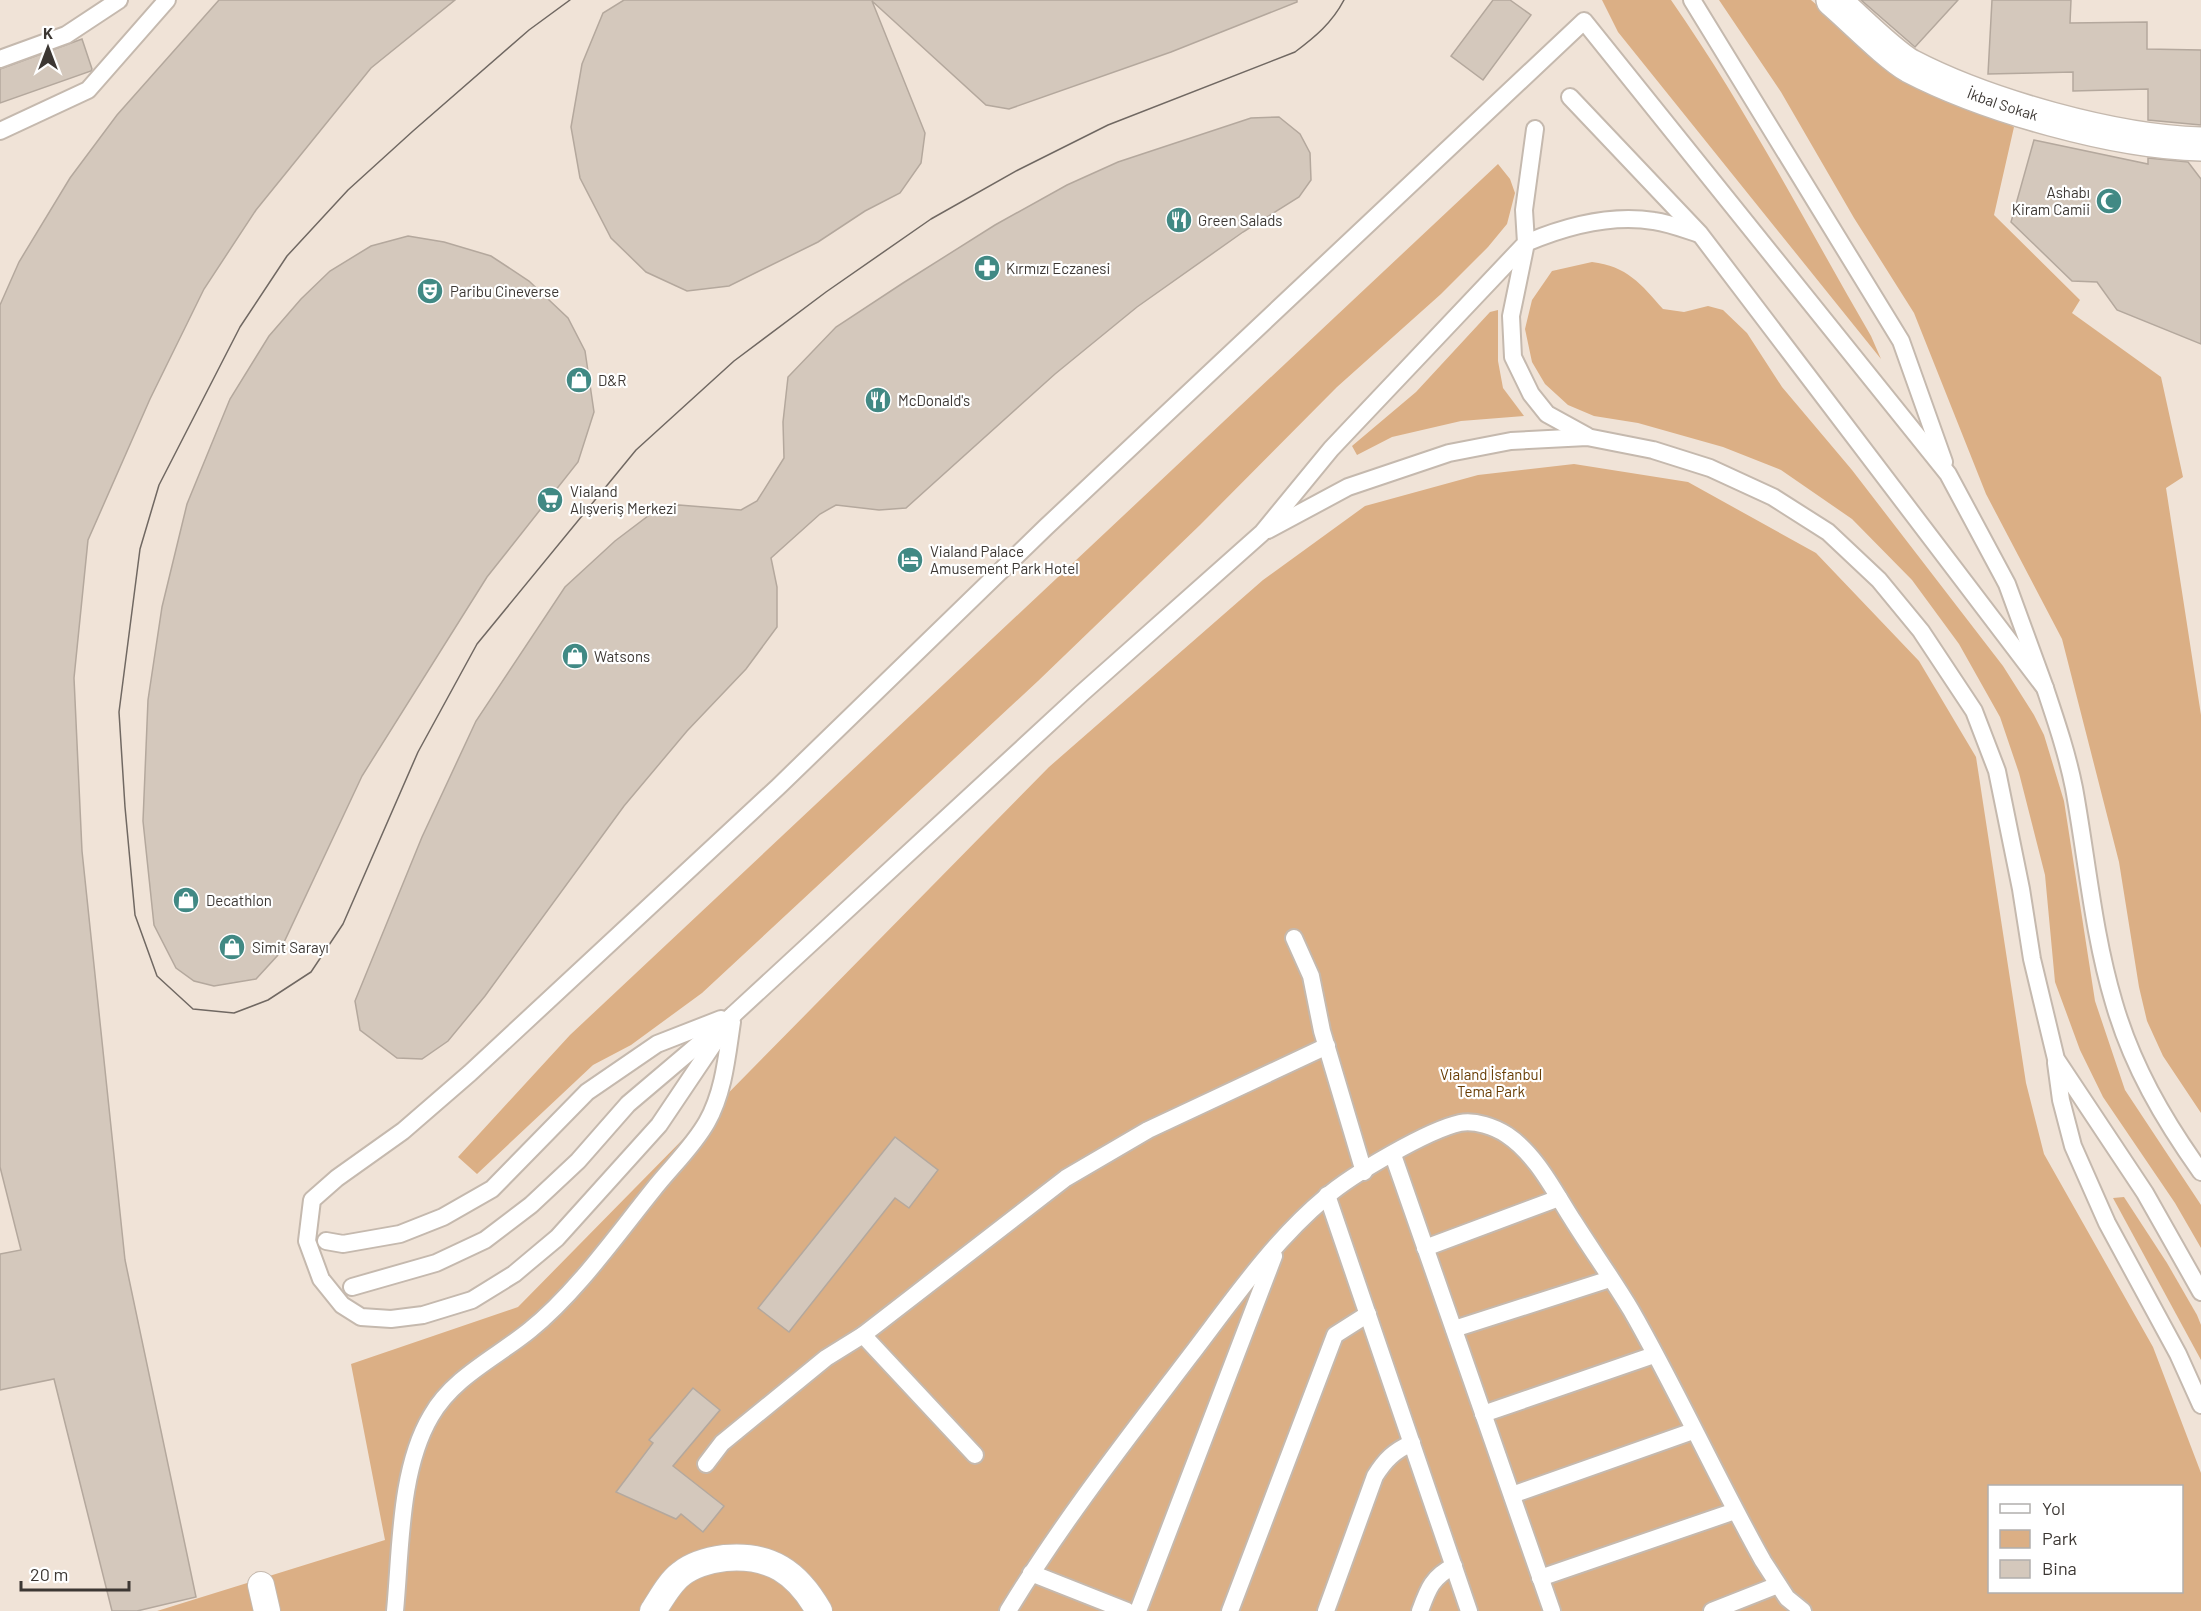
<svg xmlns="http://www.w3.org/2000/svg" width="2201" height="1611" viewBox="0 0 2201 1611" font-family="Barlow,sans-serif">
<rect width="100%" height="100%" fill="#f0e3d7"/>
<g fill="#dbaf85" fill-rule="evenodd">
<path d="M 1602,0 L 1671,0 C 1745,106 1806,224 1871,336 L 1881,359 L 1618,32 Z"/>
<path d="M 1719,0 L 1811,0 L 1881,60 L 2014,127 L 1994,215 L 2080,300 L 2072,313 L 2161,377 L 2183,477 L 2166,488 L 2201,715 L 2201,1113 L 2163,1056 L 2147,1021 L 2139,987 L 2119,862 L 2062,639 L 1986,494 L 1914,313 L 1854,218 L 1781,92 Z"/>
<path d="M 1498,164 L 1510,179 L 1515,193 L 1507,224 L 1488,247 L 1441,294 L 1337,387 L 1200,525 L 1038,681 L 702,993 L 631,1045 L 593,1065 L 477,1174 L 458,1157 L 570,1035 Z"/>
<path d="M 1592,262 C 1627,266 1641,284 1663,309 L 1684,312 L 1708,306 L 1723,310 L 1747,333 L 1782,387 L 1852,470 L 2003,666 L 2034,715 L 2044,735 L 2064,801 L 2095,1001 L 2125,1090 L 2201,1205 L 2201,1248 L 2175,1203 L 2103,1097 L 2080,1050 L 2055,982 L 2045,875 L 2019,773 L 2000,717 L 1959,644 L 1912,580 L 1852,519 L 1781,470 L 1723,447 L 1638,423 L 1594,416 L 1568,405 L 1545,384 L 1532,362 L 1525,329 L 1532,300 L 1552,271 Z"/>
<path d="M 1498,310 L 1498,361 L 1503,388 L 1524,416 L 1461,421 L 1392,437 L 1357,455 L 1352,446 L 1416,392 L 1490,312 Z"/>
<path d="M 1574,464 L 1688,482 L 1816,553 L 1919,661 L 1976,757 L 2026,1083 L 2044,1154 L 2153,1347 L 2201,1473 L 2201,1611 L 157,1611 L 385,1540 L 351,1364 L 518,1307 L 1049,767 L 1263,580 L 1365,506 L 1478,475 ZM 1990,1486 L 2182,1486 L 2182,1592 L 1990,1592 Z"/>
<path d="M 2124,1197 L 2167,1263 L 2197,1315 L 2201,1325 L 2201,1360 L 2113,1198 Z"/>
</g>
<g fill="#d4c8bc" stroke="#b4a89d" stroke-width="1.5">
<path d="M 219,0 L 455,0 L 371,68 L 256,210 L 204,289 L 150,399 L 88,540 L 74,678 L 82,851 L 125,1260 L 196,1597 L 137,1611 L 112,1611 L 54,1379 L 0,1390 L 0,1254 L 21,1250 L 0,1167 L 0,305 L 19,262 L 70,178 L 117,115 Z"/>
<path d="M 624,0 L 1297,0 L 1297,2 L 1171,52 L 1009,109 L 986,105 L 872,1 L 925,133 L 921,163 L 900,193 L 865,211 L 818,242 L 729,286 L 687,291 L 646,272 L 611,238 L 580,178 L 571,127 L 582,64 L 603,13 Z"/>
<path d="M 1493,0 L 1510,0 L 1531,15 L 1483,80 L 1451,56 Z"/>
<path d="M 1861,0 L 1958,0 L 1915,47 Z"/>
<path d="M 1992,0 L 2071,0 L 2070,23 L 2147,22 L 2147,49 L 2201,50 L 2201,125 L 2148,120 L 2148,89 L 2073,91 L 2073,72 L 1988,74 Z"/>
<path d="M 82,39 L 92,69 L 91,71 L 0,103 L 0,69 Z"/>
<path d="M 1279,117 L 1300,134 L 1310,153 L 1311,180 L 1299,197 L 1243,232 L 1137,307 L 1055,374 L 906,508 L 879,510 L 836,505 L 820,514 L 771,558 L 777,587 L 777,627 L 746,669 L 687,731 L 624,806 L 485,996 L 448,1041 L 422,1059 L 397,1058 L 360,1030 L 355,1001 L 422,837 L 476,721 L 565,587 L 615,541 L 656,510 L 679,505 L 741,510 L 757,501 L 784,458 L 783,422 L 788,377 L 836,327 L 903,283 L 995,225 L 1067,185 L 1118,162 L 1251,118 Z"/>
<path d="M 2034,140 L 2148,164 L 2148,158 L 2188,162 L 2201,179 L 2201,344 L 2117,310 L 2097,282 L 2072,281 L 2011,222 Z"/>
<path d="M 408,236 L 444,242 L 491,256 L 529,281 L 568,318 L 585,351 L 594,412 L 578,462 L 487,577 L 362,776 L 278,955 L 256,979 L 214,986 L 194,981 L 176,968 L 154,925 L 143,821 L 148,700 L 162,607 L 187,504 L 230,399 L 269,336 L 301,299 L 330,271 L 371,246 Z"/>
<path d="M 895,1137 L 938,1170 L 909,1208 L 895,1198 L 789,1332 L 758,1308 Z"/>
<path d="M 693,1388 L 720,1410 L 673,1466 L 724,1506 L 703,1532 L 681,1514 L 676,1519 L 616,1492 L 653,1443 L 649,1440 Z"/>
</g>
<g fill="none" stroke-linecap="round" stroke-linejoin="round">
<defs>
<g id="service">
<path d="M 1692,0 L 1901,341 L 1944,462"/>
<path d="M 0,59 L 66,35 L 119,0"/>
<path d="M 1570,97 L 1700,234 L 2045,688 C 2056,721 2067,753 2074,788 C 2087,859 2093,933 2114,1003 C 2132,1065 2163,1119 2201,1172"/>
<path d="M 0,131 L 88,90 L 167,0"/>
<path d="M 1587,436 L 1547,414 L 1531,394 L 1513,357 L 1511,316 L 1526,243 C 1566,226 1610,214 1654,221 C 1669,223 1684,229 1699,234"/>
<path d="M 1268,530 L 1348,487 L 1449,453 L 1511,441 L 1587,437 L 1653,450 L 1710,468 L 1773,497 L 1828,532 L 1879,580 L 1921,631 L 1974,711 L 1997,771 L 2021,889 L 2032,959 L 2056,1059 L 2145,1193 L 2201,1292"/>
<path d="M 1294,938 L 1311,976 L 1322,1031 L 1364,1172"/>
<path d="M 733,1015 L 659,1125 L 557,1238 L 514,1274 L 472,1300 L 423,1315 L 391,1319 L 361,1317 L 342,1305 L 321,1279 L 307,1241 L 312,1200 L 337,1178 L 403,1131 L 470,1073 L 778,787 L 1046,527 L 1584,21 L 1948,474 L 2007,584 L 2045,688"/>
<path d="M 2056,1063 L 2061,1100 L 2073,1146 L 2107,1223 L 2178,1354 L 2201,1405"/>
<path d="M 1393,1155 L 1552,1611"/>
<path d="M 1327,1195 L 1469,1611"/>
<path d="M 326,1241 L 343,1244 L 400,1234 L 443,1217 L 492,1189 L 587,1092 L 657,1044 L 721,1019"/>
<path d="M 1425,1248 L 1559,1198"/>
<path d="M 352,1287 L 436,1263 L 485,1240 L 531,1205 L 578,1161 L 628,1104 L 733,1015 L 1082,693 L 1262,533 L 1331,449 L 1526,243 L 1524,210 L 1535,129"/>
<path d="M 1454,1329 L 1610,1279"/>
<path d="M 863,1335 L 975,1455"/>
<path d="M 1483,1414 L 1654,1355"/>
<path d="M 706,1464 L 722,1443 L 826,1358 L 863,1335 L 1066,1178 L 1148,1130 L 1327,1046"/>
<path d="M 1512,1495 L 1693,1431"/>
<path d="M 1031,1573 L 1127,1611"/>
<path d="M 1540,1578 L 1735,1511"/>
<path d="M 395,1611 C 401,1550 399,1470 431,1416 C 453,1377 497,1357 530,1330 C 575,1294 616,1236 653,1190 C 670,1168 693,1147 707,1122 C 724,1092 727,1055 732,1022"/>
<path d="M 1008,1611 C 1062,1522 1127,1439 1190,1356 C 1232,1301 1273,1241 1326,1197 C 1351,1175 1428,1130 1460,1123 C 1475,1120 1495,1127 1507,1135 C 1537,1155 1555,1193 1574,1222 C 1593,1252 1613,1280 1631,1310 C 1678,1392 1717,1479 1763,1561 L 1787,1598 L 1803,1611"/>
<path d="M 1138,1611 L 1274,1256"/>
<path d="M 1230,1611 L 1335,1335 L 1368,1314"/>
<path d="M 1326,1611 L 1375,1476 C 1385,1460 1394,1451 1412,1443"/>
<path d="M 1420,1611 C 1428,1589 1432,1577 1454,1566"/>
<path d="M 1712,1611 L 1778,1585"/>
</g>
<g id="pedestrian">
<path d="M 261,1585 L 267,1611"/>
<path d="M 653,1611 C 661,1599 669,1583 681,1574 C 693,1564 710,1560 725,1558 C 770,1554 797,1572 819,1611"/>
</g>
<g id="minor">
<path id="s1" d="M 1833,0 C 1853,17 1889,54 1910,66 C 1987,106 2115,142 2201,144"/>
</g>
</defs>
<use href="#service" stroke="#c5b9ae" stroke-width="20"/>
<use href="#pedestrian" stroke="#c5b9ae" stroke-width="28"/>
<use href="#minor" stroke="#c5b9ae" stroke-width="36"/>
<use href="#service" stroke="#fff" stroke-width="16"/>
<use href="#pedestrian" stroke="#fff" stroke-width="26"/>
<use href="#minor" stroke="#fff" stroke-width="33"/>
<path stroke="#706862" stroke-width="1.5" d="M 570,0 L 529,30 L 413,131 L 348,190 L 287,256 L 240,327 L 159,485 L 140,549 L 119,712 L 125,807 L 135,915 L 157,976 L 193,1009 L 234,1013 L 268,1000 L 311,972 L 343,924 L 418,752 L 477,644 L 636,450 L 734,361 L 826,292 L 931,219 L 1018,170 L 1108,125 L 1295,52 C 1315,37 1332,23 1344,0"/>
</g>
<defs>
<symbol id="mosque-disc" viewBox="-11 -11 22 22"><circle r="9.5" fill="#418984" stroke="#fff"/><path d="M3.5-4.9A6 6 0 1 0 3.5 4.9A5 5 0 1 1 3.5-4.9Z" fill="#fff"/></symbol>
<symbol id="restaurant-disc" viewBox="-11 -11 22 22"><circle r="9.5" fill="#418984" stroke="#fff"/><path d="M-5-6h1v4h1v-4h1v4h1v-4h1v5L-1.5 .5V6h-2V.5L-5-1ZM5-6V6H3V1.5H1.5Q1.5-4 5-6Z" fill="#fff"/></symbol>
<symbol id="pharmacy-disc" viewBox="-11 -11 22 22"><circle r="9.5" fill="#418984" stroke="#fff"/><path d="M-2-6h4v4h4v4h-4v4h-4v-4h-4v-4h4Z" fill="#fff"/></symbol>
<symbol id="theatre-disc" viewBox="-11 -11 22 22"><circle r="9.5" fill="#418984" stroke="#fff"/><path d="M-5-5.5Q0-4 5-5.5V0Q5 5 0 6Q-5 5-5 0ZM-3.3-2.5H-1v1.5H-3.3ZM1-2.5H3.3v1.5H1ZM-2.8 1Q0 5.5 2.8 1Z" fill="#fff"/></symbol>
<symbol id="shop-disc" viewBox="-11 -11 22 22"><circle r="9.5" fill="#418984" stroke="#fff"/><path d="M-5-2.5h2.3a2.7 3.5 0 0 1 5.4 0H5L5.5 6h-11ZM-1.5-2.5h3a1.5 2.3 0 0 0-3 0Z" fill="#fff"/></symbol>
<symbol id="supermarket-disc" viewBox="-11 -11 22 22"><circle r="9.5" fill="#418984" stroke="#fff"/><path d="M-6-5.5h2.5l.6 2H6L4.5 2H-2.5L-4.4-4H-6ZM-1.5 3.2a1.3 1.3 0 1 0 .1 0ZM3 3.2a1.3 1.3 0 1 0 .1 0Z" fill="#fff"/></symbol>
<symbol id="hotel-disc" viewBox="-11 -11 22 22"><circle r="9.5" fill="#418984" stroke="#fff"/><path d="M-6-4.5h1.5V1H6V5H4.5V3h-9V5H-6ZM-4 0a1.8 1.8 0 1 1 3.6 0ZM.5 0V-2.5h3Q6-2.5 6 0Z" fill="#fff"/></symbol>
</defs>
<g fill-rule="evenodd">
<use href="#mosque-disc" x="2094" y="186" width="30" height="30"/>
<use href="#restaurant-disc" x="1164" y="205" width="30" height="30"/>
<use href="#pharmacy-disc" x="972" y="253" width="30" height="30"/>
<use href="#theatre-disc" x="415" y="276" width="30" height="30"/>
<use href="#shop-disc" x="564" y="365" width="30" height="30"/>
<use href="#restaurant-disc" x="863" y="385" width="30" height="30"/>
<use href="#supermarket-disc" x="535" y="485" width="30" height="30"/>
<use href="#hotel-disc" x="895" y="545" width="30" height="30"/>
<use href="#shop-disc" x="560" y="641" width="30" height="30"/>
<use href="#shop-disc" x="171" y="885" width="30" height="30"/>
<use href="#shop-disc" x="217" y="932" width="30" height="30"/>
</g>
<g text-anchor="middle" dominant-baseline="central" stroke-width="4.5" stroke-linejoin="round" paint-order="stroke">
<g font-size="15" fill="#3c3733" stroke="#fff">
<text stroke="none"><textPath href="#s1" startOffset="202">İkbal Sokak</textPath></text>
</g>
<g font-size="15" fill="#3c3733" stroke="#fff" text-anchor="start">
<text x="2090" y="192" text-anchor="end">Ashabı<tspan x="2090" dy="17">Kiram Camii</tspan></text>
<text x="1198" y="220">Green Salads</text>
<text x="1006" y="268">Kırmızı Eczanesi</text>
<text x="450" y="291">Paribu Cineverse</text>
<text x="598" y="380">D&amp;R</text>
<text x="898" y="400">McDonald's</text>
<text x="570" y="491">Vialand<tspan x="570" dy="17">Alışveriş Merkezi</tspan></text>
<text x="930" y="551">Vialand Palace<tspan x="930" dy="17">Amusement Park Hotel</tspan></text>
<text x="594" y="656">Watsons</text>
<text x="206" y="900">Decathlon</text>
<text x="252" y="947">Simit Sarayı</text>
</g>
<g font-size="15" fill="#673c03" stroke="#fff">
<text x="1491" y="1074">Vialand İsfanbul<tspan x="1491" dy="17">Tema Park</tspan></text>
</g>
</g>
<rect x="1988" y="1485" width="195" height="108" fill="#ffffff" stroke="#b1afad" stroke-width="1.5"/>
<rect x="2000" y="1504" width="30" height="9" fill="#ffffff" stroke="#b1afad" stroke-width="1.5"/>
<text x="2042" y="1515" font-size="18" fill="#3c3733">Yol</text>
<rect x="2000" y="1530" width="30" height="18" fill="#dbaf85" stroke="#b1afad" stroke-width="1.5"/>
<text x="2042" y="1545" font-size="18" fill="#3c3733">Park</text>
<rect x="2000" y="1560" width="30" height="18" fill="#d4c8bc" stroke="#b1afad" stroke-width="1.5"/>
<text x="2042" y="1575" font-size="18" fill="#3c3733">Bina</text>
<g transform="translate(48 48)" stroke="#ffffff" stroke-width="4.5" paint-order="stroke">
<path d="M0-4.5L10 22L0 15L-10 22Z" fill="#3c3733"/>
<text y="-9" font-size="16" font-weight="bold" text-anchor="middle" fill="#3c3733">K</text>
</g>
<path d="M21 1581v9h108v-9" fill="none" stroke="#3c3733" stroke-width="3"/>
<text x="30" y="1581" font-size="18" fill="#3c3733" stroke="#ffffff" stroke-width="4.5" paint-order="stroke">20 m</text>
</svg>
